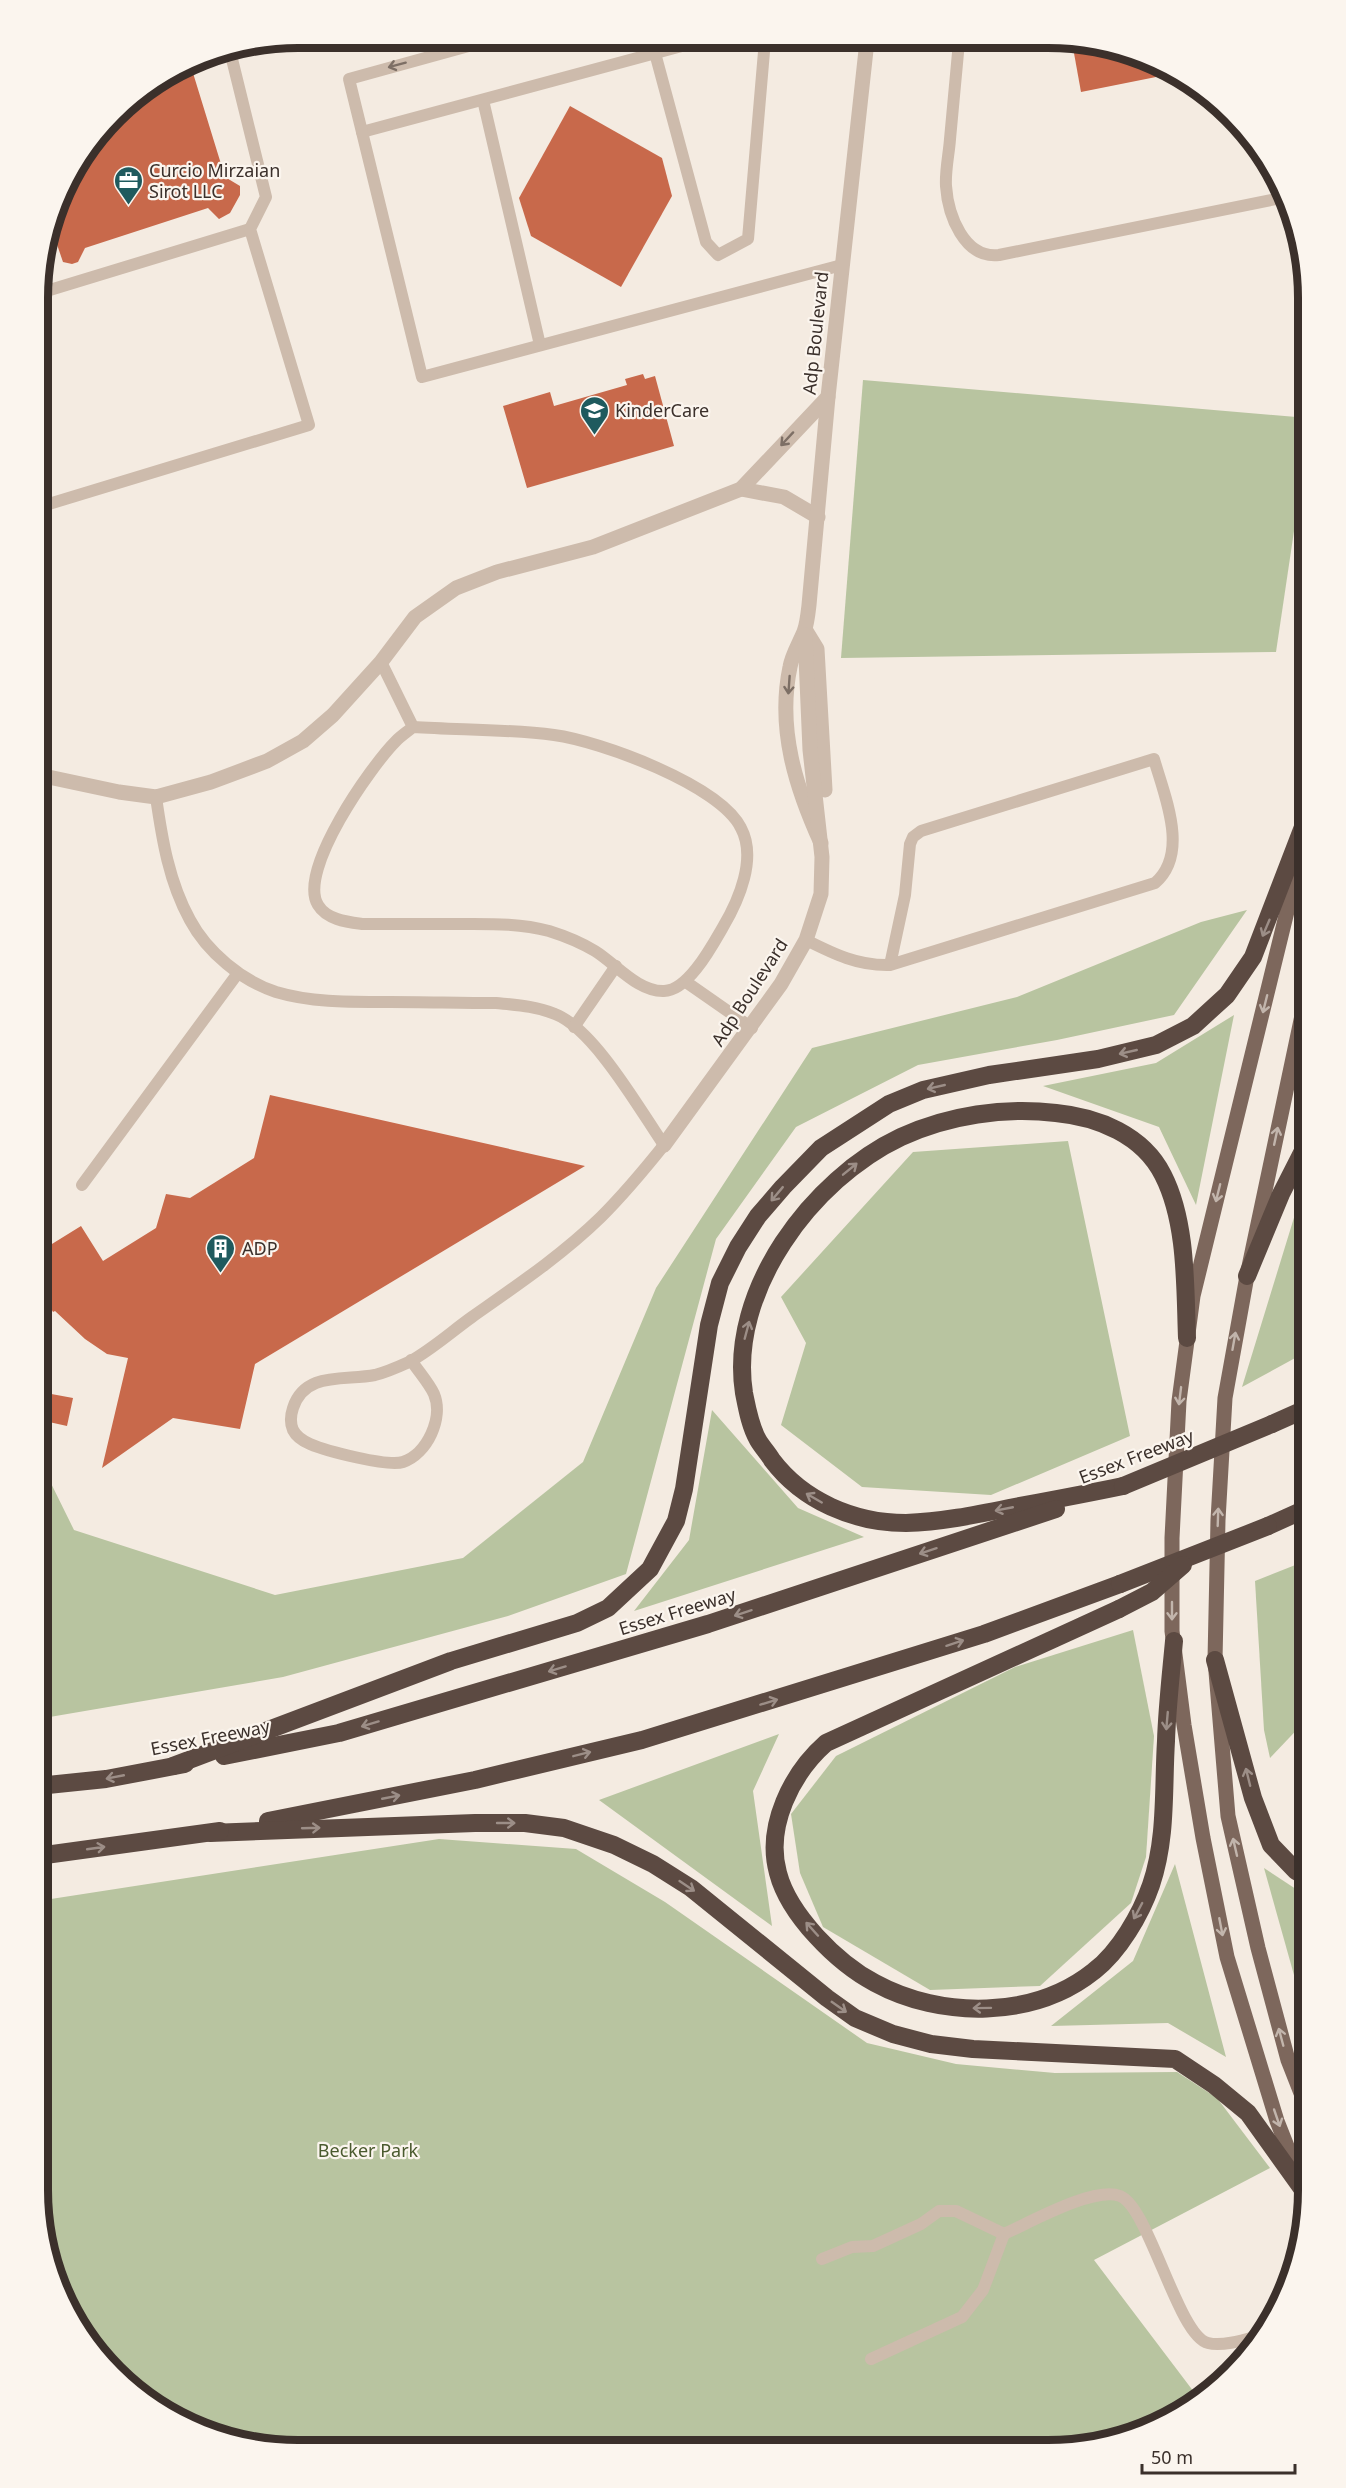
<svg xmlns="http://www.w3.org/2000/svg" width="1346" height="2488" viewBox="0 0 1346 2488" font-family="'Noto Sans',sans-serif">
<rect width="100%" height="100%" fill="#f4ebe1"/>
<g fill="#b8c4a0">
<path d="M 863,380 L 1308,418 L 1308,437 L 1276,652 L 841,658 Z"/>
<path d="M 1247,910 L 1174,1015 L 1057,1040 L 918,1065 L 796,1127 L 716,1239 L 626,1574 L 508,1616 L 283,1677 L 38,1719 L 38,1457 L 74,1530 L 275,1595 L 463,1558 L 583,1462 L 656,1288 L 812,1048 L 1017,997 L 1201,922 Z"/>
<path d="M 1234,1015 L 1196,1205 L 1159,1127 L 1043,1086 L 1156,1063 Z"/>
<path d="M 1068,1141 L 1130,1436 L 991,1495 L 862,1487 L 781,1425 L 806,1343 L 781,1297 L 913,1152 Z"/>
<path d="M 1308,1171 L 1308,1351 L 1242,1387 L 1308,1172 Z"/>
<path d="M 712,1410 L 798,1508 L 864,1537 L 634,1611 L 689,1540 Z"/>
<path d="M 1308,1560 L 1308,1718 L 1270,1758 L 1264,1730 L 1255,1581 Z"/>
<path d="M 1133,1630 L 1154,1736 L 1146,1857 L 1131,1903 L 1040,1986 L 930,1990 L 823,1927 L 800,1873 L 791,1814 L 836,1756 L 1015,1667 Z"/>
<path d="M 779,1734 L 753,1791 L 772,1926 L 599,1800 Z"/>
<path d="M 439,1839 L 576,1849 L 665,1902 L 867,2043 L 956,2064 L 1055,2073 L 1177,2072 L 1217,2098 L 1270,2168 L 1094,2260 L 1200,2400 L 1193,2406 L 1132,2437 L 1048,2450 L 264,2448 L 198,2431 L 139,2396 L 82,2335 L 51,2274 L 38,2190 L 38,1901 Z"/>
<path d="M 1175,1864 L 1226,2057 L 1168,2023 L 1051,2026 L 1133,1961 Z"/>
<path d="M 1264,1868 L 1308,1897 L 1308,2025 Z"/>
</g>
<g fill="#c8694b">
<path d="M 1072,42 L 1098,42 L 1163,64 L 1176,73 L 1081,92 Z"/>
<path d="M 185,66 L 193,73 L 225,177 L 240,186 L 240,195 L 230,213 L 219,219 L 208,208 L 85,248 L 78,262 L 72,264 L 63,262 L 51,227 L 65,182 L 126,102 L 154,85 L 167,81 L 169,76 Z"/>
<path d="M 570,106 L 662,158 L 672,196 L 621,287 L 531,236 L 519,198 Z"/>
<path d="M 643,374 L 645,379 L 655,376 L 674,446 L 527,488 L 503,406 L 550,392 L 554,406 L 627,385 L 625,379 Z"/>
<path d="M 270,1095 L 585,1166 L 255,1364 L 240,1429 L 173,1418 L 102,1468 L 128,1358 L 107,1354 L 85,1339 L 55,1311 L 53,1312 L 39,1288 L 39,1252 L 81,1226 L 103,1261 L 156,1228 L 166,1194 L 190,1198 L 254,1158 Z"/>
<path d="M 46,1393 L 73,1398 L 67,1426 L 40,1420 Z"/>
</g>
<g fill="none" stroke-linecap="round" stroke-linejoin="round">
<g stroke="#cdbbac" stroke-width="12">
<path d="M 704,40 L 362,132 L 422,377 L 842,265"/>
<path d="M 959,42 C 956,74 953,107 950,139 C 949,154 945,171 946,186 C 948,215 964,259 999,255 L 1286,197"/>
<path d="M 655,53 L 706,242 L 718,255 L 748,239 L 765,40"/>
<path d="M 483,100 L 540,345"/>
<path d="M 362,132 L 349,79 L 494,39"/>
<path d="M 40,293 L 250,229"/>
<path d="M 39,507 L 309,425 L 250,229 L 266,197 L 230,51"/>
<path d="M 381,662 L 413,727"/>
<path d="M 413,727 C 460,730 508,729 554,735 C 600,741 720,785 741,828 C 757,858 739,900 723,927 C 712,946 688,991 664,991 C 638,992 616,964 595,951 C 580,942 565,936 549,931 C 519,923 489,924 459,924 C 427,924 395,924 363,924 C 348,922 327,920 318,905 C 297,871 371,766 396,741 C 401,736 407,732 413,727 Z"/>
<path d="M 156,797 C 162,839 169,882 190,920 C 207,952 242,981 276,992 C 313,1003 352,1002 390,1002 C 425,1002 460,1003 496,1003 C 516,1005 536,1006 555,1014 C 594,1029 640,1110 664,1145 C 644,1170 624,1194 601,1217 C 562,1255 516,1286 472,1317 C 451,1332 431,1350 409,1362 C 398,1367 387,1372 375,1375 C 345,1381 305,1371 293,1408 C 291,1414 290,1423 293,1430 C 296,1436 303,1441 310,1444 C 326,1451 388,1467 403,1462 C 427,1454 444,1418 434,1394 C 429,1383 418,1371 411,1360"/>
<path d="M 806,940 C 834,954 858,966 890,965 L 1155,883 C 1190,853 1164,795 1154,759 L 921,831 L 913,837 L 910,844 L 905,895 L 890,965"/>
<path d="M 686,982 L 752,1028"/>
<path d="M 574,1027 L 616,966"/>
<path d="M 82,1185 L 238,973"/>
<path d="M 822,2259 L 852,2247 L 873,2246 L 921,2224 L 939,2211 L 956,2211 L 1004,2234 C 1029,2223 1094,2186 1120,2196 C 1149,2207 1178,2336 1208,2343 C 1223,2347 1247,2339 1262,2335"/>
<path d="M 871,2359 L 962,2317 L 983,2290 L 1004,2234"/>
</g>
<g stroke="#cdbbac" stroke-width="15">
<path d="M 741,489 L 784,497 L 818,517"/>
<path d="M 806,631 L 817,649 L 825,790"/>
<path d="M 39,775 L 119,792 L 156,797 L 211,782 L 267,761 L 303,741 L 333,715 L 381,662 L 415,617 L 456,588 L 497,572 L 593,547 L 741,489 L 828,397"/>
<path d="M 821,843 C 796,788 777,729 790,667 C 792,655 799,644 804,632 C 807,624 808,614 809,605 L 828,397 L 867,41"/>
<path d="M 664,1145 L 781,984 L 806,940 L 821,894 L 822,857 L 810,750 L 805,635"/>
</g>
<g stroke="#7d675c" stroke-width="15">
<path d="M 1308,2111 L 1288,2060 L 1258,1948 L 1228,1816 L 1215,1660 L 1218,1520 L 1225,1398 L 1247,1276 L 1308,987"/>
<path d="M 1300,2179 L 1277,2121 L 1227,1957 L 1203,1838 L 1184,1725 L 1172,1631 L 1172,1538 L 1179,1401 L 1193,1296 L 1304,842"/>
</g>
<g stroke="#5c4a42" stroke-width="18">
<path d="M 1247,1276 L 1281,1194 L 1308,1141"/>
<path d="M 1272,1424 L 1308,1408"/>
<path d="M 1123,1486 C 1085,1494 1047,1501 1009,1508 C 975,1515 940,1522 906,1523 C 854,1523 803,1501 772,1460 C 768,1453 762,1447 758,1440 C 750,1426 747,1408 744,1393 C 728,1291 812,1179 901,1137 C 949,1115 1004,1107 1056,1113 C 1098,1117 1143,1135 1163,1175 C 1187,1222 1185,1286 1187,1338"/>
<path d="M 1268,1526 L 1308,1508"/>
<path d="M 1119,1609 L 826,1743 C 792,1773 765,1826 778,1873 C 789,1915 837,1963 875,1983 C 941,2019 1034,2019 1094,1971 C 1119,1952 1141,1914 1151,1885 C 1167,1838 1163,1789 1166,1741 C 1167,1708 1171,1674 1174,1641"/>
<path d="M 1215,1660 L 1253,1798 L 1271,1845 L 1296,1871 L 1308,1878"/>
<path d="M 224,1756 L 339,1733 L 708,1624 L 1056,1509"/>
<path d="M 173,1766 L 451,1661 L 577,1623 L 608,1608 L 650,1569 L 676,1521 L 684,1489 L 709,1325 L 720,1283 L 738,1247 L 758,1216 L 783,1187 L 821,1148 L 889,1104 L 923,1090 L 989,1075 L 1098,1059 L 1156,1045 L 1193,1026 L 1227,995 L 1253,957 L 1308,814"/>
<path d="M 38,1786 L 106,1779 L 185,1764"/>
<path d="M 268,1821 L 475,1780 L 642,1740 L 984,1634 L 1120,1584"/>
<path d="M 210,1833 L 475,1823 L 525,1823 L 564,1828 L 614,1845 L 653,1864 L 691,1888 L 827,1998 L 855,2018 L 893,2034 L 931,2044 L 973,2049 L 1175,2059 L 1214,2085 L 1248,2113 L 1306,2194"/>
<path d="M 38,1856 L 220,1831"/>
</g>
<g stroke="#5c4a42" stroke-width="18">
<path d="M 1123,1486 L 1272,1424"/>
<path d="M 1120,1584 L 1268,1526"/>
<path d="M 1119,1609 L 1152,1592 L 1183,1565"/>
</g>
</g>
<defs><path id="oneway-shaft" d="M-6 0H5M1.5-3L5.5 0L1.5 3" fill="none" stroke-width="1.6" stroke-linecap="round" stroke-linejoin="round" transform="scale(1.5)"/></defs>
<g stroke="#7d6f65">
<use href="#oneway-shaft" transform="translate(397 65) rotate(165)"/>
<use href="#oneway-shaft" transform="translate(787 439) rotate(133)"/>
<use href="#oneway-shaft" transform="translate(789 685) rotate(94)"/>
</g>
<g stroke="#9c8e87">
<use href="#oneway-shaft" transform="translate(1266 928) rotate(113)"/>
<use href="#oneway-shaft" transform="translate(1128 1052) rotate(167)"/>
<use href="#oneway-shaft" transform="translate(936 1087) rotate(167)"/>
<use href="#oneway-shaft" transform="translate(850 1169) rotate(-39)"/>
<use href="#oneway-shaft" transform="translate(777 1194) rotate(130)"/>
<use href="#oneway-shaft" transform="translate(747 1330) rotate(-75)"/>
<use href="#oneway-shaft" transform="translate(814 1498) rotate(-150)"/>
<use href="#oneway-shaft" transform="translate(1004 1509) rotate(169)"/>
<use href="#oneway-shaft" transform="translate(928 1551) rotate(162)"/>
<use href="#oneway-shaft" transform="translate(743 1613) rotate(162)"/>
<use href="#oneway-shaft" transform="translate(955 1643) rotate(-18)"/>
<use href="#oneway-shaft" transform="translate(557 1669) rotate(163)"/>
<use href="#oneway-shaft" transform="translate(769 1702) rotate(-17)"/>
<use href="#oneway-shaft" transform="translate(1167 1721) rotate(95)"/>
<use href="#oneway-shaft" transform="translate(370 1724) rotate(163)"/>
<use href="#oneway-shaft" transform="translate(582 1754) rotate(-14)"/>
<use href="#oneway-shaft" transform="translate(115 1777) rotate(169)"/>
<use href="#oneway-shaft" transform="translate(1248 1777) rotate(-104)"/>
<use href="#oneway-shaft" transform="translate(391 1797) rotate(-11)"/>
<use href="#oneway-shaft" transform="translate(506 1823)"/>
<use href="#oneway-shaft" transform="translate(311 1828) rotate(-2)"/>
<use href="#oneway-shaft" transform="translate(96 1848) rotate(-8)"/>
<use href="#oneway-shaft" transform="translate(687 1886) rotate(34)"/>
<use href="#oneway-shaft" transform="translate(1138 1911) rotate(118)"/>
<use href="#oneway-shaft" transform="translate(812 1929) rotate(-132)"/>
<use href="#oneway-shaft" transform="translate(839 2007) rotate(35)"/>
<use href="#oneway-shaft" transform="translate(982 2008) rotate(179)"/>
</g>
<g stroke="#c2b5ac">
<use href="#oneway-shaft" transform="translate(1265 1004) rotate(104)"/>
<use href="#oneway-shaft" transform="translate(1276 1136) rotate(-78)"/>
<use href="#oneway-shaft" transform="translate(1218 1193) rotate(104)"/>
<use href="#oneway-shaft" transform="translate(1234 1341) rotate(-80)"/>
<use href="#oneway-shaft" transform="translate(1180 1396) rotate(97)"/>
<use href="#oneway-shaft" transform="translate(1218 1517) rotate(-88)"/>
<use href="#oneway-shaft" transform="translate(1172 1611) rotate(90)"/>
<use href="#oneway-shaft" transform="translate(1235 1847) rotate(-103)"/>
<use href="#oneway-shaft" transform="translate(1221 1927) rotate(79)"/>
<use href="#oneway-shaft" transform="translate(1281 2037) rotate(-105)"/>
<use href="#oneway-shaft" transform="translate(1277 2118) rotate(71)"/>
</g>
<defs>
<symbol id="office-pin" viewBox="-11 -11 22 30"><path d="M0 17L-7.5 6A9.5 9.5 0 1 1 7.5 6Z" fill="#1f5a5e" stroke="#fbf5ee"/><path d="M-6-3h4V-5.5h4V-3h4V5H-6ZM-1-4.5V-3h2v-1.5ZM-6 0V1H6V0Z" fill="#fff"/></symbol>
<symbol id="school-pin" viewBox="-11 -11 22 30"><path d="M0 17L-7.5 6A9.5 9.5 0 1 1 7.5 6Z" fill="#1f5a5e" stroke="#fbf5ee"/><path d="M0-5L7-2L0 1L-7-2ZM-4 1L0 2.5L4 1V4Q0 6-4 4Z" fill="#fff"/></symbol>
<symbol id="building-pin" viewBox="-11 -11 22 30"><path d="M0 17L-7.5 6A9.5 9.5 0 1 1 7.5 6Z" fill="#1f5a5e" stroke="#fbf5ee"/><path d="M-4-6H4V6H1V3H-1V6H-4ZM-2.5-4.3h1.7v1.8h-1.7ZM.8-4.3h1.7v1.8H.8ZM-2.5-1h1.7V.8h-1.7ZM.8-1h1.7V.8H.8Z" fill="#fff"/></symbol>
</defs>
<g fill-rule="evenodd">
<use href="#office-pin" x="112" y="164" width="33" height="45"/>
<use href="#school-pin" x="578" y="394" width="33" height="45"/>
<use href="#building-pin" x="204" y="1232" width="33" height="45"/>
</g>
<g text-anchor="middle" dominant-baseline="central" stroke-width="4.5" stroke-linejoin="round" paint-order="stroke">
<g font-size="18" fill="#3b302b" stroke="#fbf5ee" text-anchor="start">
<text x="149" y="170">Curcio Mirzaian<tspan x="149" dy="21">Sirot LLC</tspan></text>
<text x="615" y="410">KinderCare</text>
<text x="242" y="1248">ADP</text>
</g>
<g font-size="18" fill="#3b302b" stroke="#fbf5ee">
<text transform="translate(815 333) rotate(-84)">Adp Boulevard</text>
<text transform="translate(749 992) rotate(-57)">Adp Boulevard</text>
<text transform="translate(1136 1456) rotate(-21)">Essex Freeway</text>
<text transform="translate(677 1611) rotate(-17)">Essex Freeway</text>
<text transform="translate(210 1737) rotate(-11)">Essex Freeway</text>
</g>
<g font-size="18" fill="#4a5a2e" stroke="#fbf5ee">
<text x="368" y="2150">Becker Park</text>
</g>
</g>
<path d="M0 0H1346V2488H0ZM298 48H1048A250 250 0 0 1 1298 298V2190A250 250 0 0 1 1048 2440H298A250 250 0 0 1 48 2190V298A250 250 0 0 1 298 48Z" fill="#fbf5ee" fill-rule="evenodd"/>
<path fill="none" stroke="#3b302b" stroke-width="8" d="M298 48H1048A250 250 0 0 1 1298 298V2190A250 250 0 0 1 1048 2440H298A250 250 0 0 1 48 2190V298A250 250 0 0 1 298 48Z"/>
<path d="M1142 2464v9h153v-9" fill="none" stroke="#3b302b" stroke-width="3"/>
<text x="1151" y="2464" font-size="18" fill="#3b302b" stroke="#fbf5ee" stroke-width="4.5" paint-order="stroke">50 m</text>
</svg>
